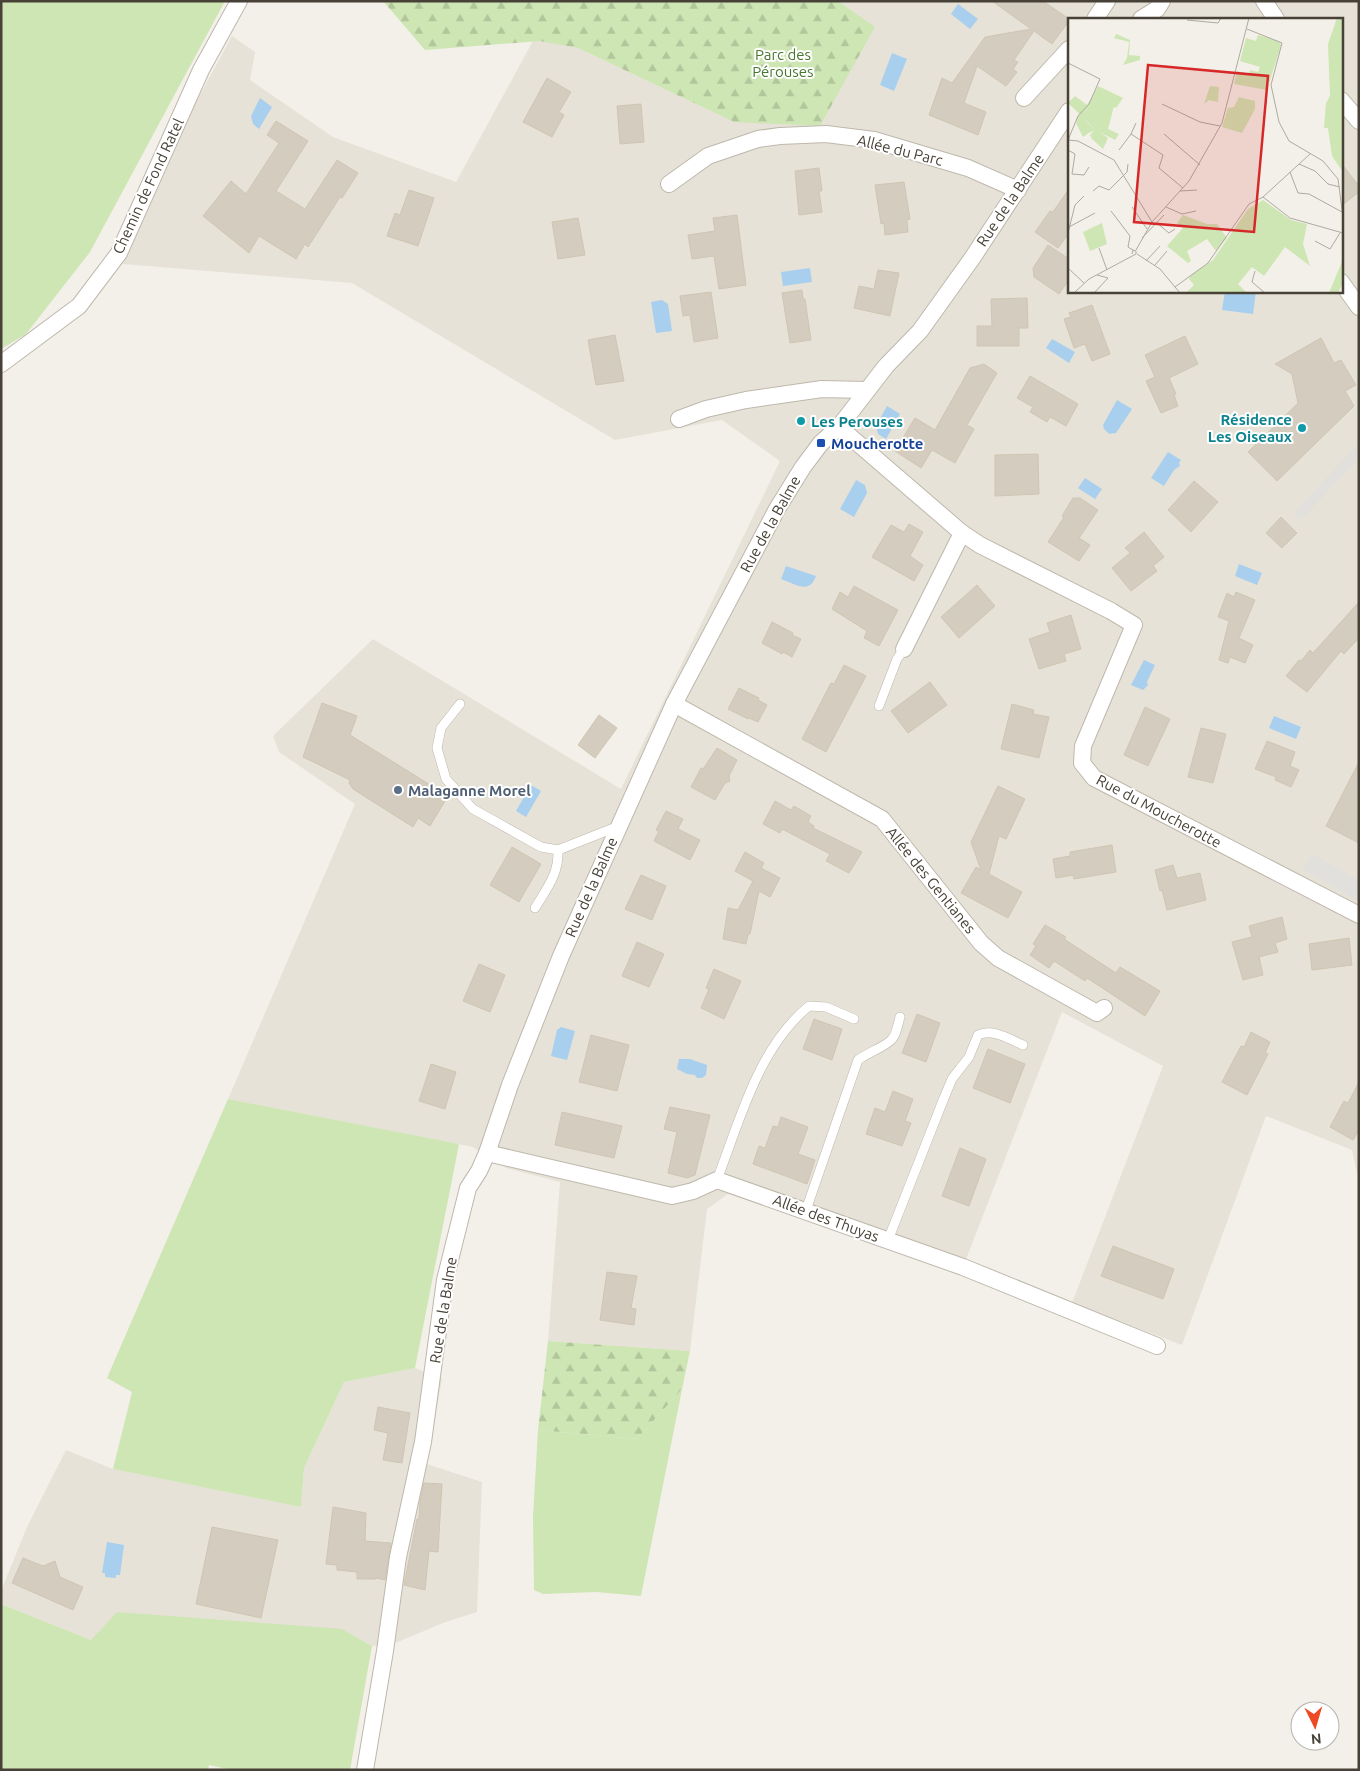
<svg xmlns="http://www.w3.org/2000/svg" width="1360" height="1771" viewBox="0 0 1360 1771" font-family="Ubuntu,sans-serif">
<defs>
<pattern id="forest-firs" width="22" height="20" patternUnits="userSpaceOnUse" patternTransform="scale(1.25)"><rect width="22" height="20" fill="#cee5b4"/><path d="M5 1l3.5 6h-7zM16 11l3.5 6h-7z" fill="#b2c69b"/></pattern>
</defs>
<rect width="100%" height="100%" fill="#f3f0e9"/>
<g fill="#e7e2d7" fill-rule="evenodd">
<path d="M 838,1 L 1359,1 L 1359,1174 L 1357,1173 L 1352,1150 L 1266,1116 L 1182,1345 L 1072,1303 L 1163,1066 L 1062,1012 L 963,1267 L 728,1194 L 707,1209 L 690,1351 L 548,1341 L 560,1182 L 506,1168 L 473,1147 L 228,1099 L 355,804 L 279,752 L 273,736 L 373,639 L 621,789 L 780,461 L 722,420 L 615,440 L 352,283 L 123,264 L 176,139 L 232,36 L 255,52 L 250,80 L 333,137 L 456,182 L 534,39 L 578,48 L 734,122 L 874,27 ZM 1069,19 L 1341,19 L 1341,291 L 1069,291 Z"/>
<path d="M 415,1368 L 442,1379 L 427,1464 L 482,1482 L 477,1612 L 443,1623 L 393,1644 L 372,1646 L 342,1629 L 91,1640 L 1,1604 L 1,1591 L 27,1527 L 66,1450 L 113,1469 L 301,1507 L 304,1468 L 344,1382 Z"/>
</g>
<g fill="#cee5b4">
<path d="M 1,1 L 225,1 L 90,252 L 26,334 L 1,349 Z"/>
<path d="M 228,1099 L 459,1144 L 415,1368 L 344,1382 L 304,1468 L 301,1507 L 113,1469 L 132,1392 L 107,1378 Z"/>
<path d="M 682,1389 L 641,1596 L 596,1592 L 543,1594 L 534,1590 L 533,1517 L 538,1430 L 637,1439 Z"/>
<path d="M 1,1604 L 91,1640 L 117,1612 L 342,1629 L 372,1646 L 350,1770 L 232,1770 L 209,1765 L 208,1770 L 1,1770 Z"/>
</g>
<g fill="url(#forest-firs)">
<path d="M 383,1 L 838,1 L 875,27 L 820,126 L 734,122 L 578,48 L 540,41 L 425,50 Z"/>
<path d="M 548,1341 L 690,1351 L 682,1389 L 637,1439 L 538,1430 Z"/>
</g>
<g fill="#e2e0dd">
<path d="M 1359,443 L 1359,458 L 1301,520 L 1294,513 Z"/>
<path d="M 1312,854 L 1359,880 L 1359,901 L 1303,870 Z"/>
</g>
<g fill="#a8cfed">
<path d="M 958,4 L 978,19 L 970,29 L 951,14 Z"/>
<path d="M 892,53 L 907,59 L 894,91 L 880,85 Z"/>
<path d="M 260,98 L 272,107 L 259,129 L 253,124 L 251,116 Z"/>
<path d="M 810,268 L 812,282 L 783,286 L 781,272 Z"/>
<path d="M 1225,291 L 1256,291 L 1253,314 L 1222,310 Z"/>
<path d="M 662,300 L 668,304 L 672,331 L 656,333 L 651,302 Z"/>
<path d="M 1052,339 L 1075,352 L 1069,363 L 1046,348 Z"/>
<path d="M 1117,400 L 1132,409 L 1116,433 L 1109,434 L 1104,429 L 1103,425 Z"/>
<path d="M 887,406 L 900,414 L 886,439 L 878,434 L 876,426 Z"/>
<path d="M 1168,452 L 1181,460 L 1179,463 L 1180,466 L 1174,470 L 1164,486 L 1151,478 Z"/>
<path d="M 1085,478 L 1102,489 L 1095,499 L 1078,488 Z"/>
<path d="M 856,480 L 865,485 L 867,493 L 854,517 L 840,509 Z"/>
<path d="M 1239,564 L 1262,573 L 1257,585 L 1235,576 Z"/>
<path d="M 786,566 L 816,576 C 809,595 796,584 781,579 Z"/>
<path d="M 1144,660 L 1155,665 L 1147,682 L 1148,685 L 1143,690 L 1131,685 Z"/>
<path d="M 1274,716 L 1301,727 L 1296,739 L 1269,728 Z"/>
<path d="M 531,785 L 541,791 L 526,817 L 516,811 Z"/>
<path d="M 561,1027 L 575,1031 L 567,1060 L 551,1056 L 557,1030 Z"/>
<path d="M 679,1059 L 690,1059 L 707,1065 L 706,1075 L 702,1078 L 697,1078 L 695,1075 L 687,1074 L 677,1069 Z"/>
<path d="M 107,1542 L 124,1545 L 120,1575 L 116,1575 L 116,1578 L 105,1577 L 105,1573 L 102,1573 Z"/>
</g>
<g fill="#d4ccbf" stroke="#cfc5b2">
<path d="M 992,1 L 1043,1 L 1069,19 L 1069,21 L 1052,44 L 1034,31 L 1014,60 L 1018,62 L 1013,69 L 1017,72 L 1006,86 L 977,66 L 964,103 L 986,112 L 978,135 L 929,115 L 942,78 L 952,83 L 985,37 L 1031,29 Z"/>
<path d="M 547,78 L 571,92 L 559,112 L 564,115 L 552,137 L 523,122 Z"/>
<path d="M 641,104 L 644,142 L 620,144 L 617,106 Z"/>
<path d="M 276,121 L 308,141 L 276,191 L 305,209 L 337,160 L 358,173 L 342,198 L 340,197 L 308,247 L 305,244 L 296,259 L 259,236 L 249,253 L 203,216 L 231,181 L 246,194 L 279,143 L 267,135 Z"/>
<path d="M 1341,163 L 1359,186 L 1359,192 L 1341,206 Z"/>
<path d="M 819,168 L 822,191 L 819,191 L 822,212 L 799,215 L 795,171 Z"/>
<path d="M 904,182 L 910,219 L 907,220 L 908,232 L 885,235 L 884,223 L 881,224 L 875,185 Z"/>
<path d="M 1069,189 L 1069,233 L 1058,248 L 1035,232 L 1050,211 L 1053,212 Z"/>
<path d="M 409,190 L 434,198 L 418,246 L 387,236 L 395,213 L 400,215 Z"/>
<path d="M 737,215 L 746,285 L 719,289 L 714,256 L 692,259 L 688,235 L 715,231 L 713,218 Z"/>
<path d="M 578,218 L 585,255 L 558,259 L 552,222 Z"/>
<path d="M 1048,245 L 1069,259 L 1069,280 L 1059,294 L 1034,277 L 1033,268 Z"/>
<path d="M 878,270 L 899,273 L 890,316 L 854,308 L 859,286 L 874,289 Z"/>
<path d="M 802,290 L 803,299 L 805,299 L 811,340 L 790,343 L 782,293 Z"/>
<path d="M 711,292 L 718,338 L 694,342 L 690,315 L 683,316 L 680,296 Z"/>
<path d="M 1027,298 L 1028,328 L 1019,328 L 1019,346 L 977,346 L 977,326 L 992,326 L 991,299 Z"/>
<path d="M 1092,305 L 1110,354 L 1092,361 L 1085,344 L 1074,348 L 1064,319 L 1071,317 L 1069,313 Z"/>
<path d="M 615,335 L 624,381 L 596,385 L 588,340 Z"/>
<path d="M 1185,336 L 1198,364 L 1169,378 L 1176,394 L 1174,395 L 1178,406 L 1161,413 L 1146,381 L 1155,377 L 1145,355 Z"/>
<path d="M 1321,338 L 1334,363 L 1341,360 L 1356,385 L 1345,391 L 1354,406 L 1277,481 L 1248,452 L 1298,403 L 1292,374 L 1275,364 Z"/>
<path d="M 984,364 L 997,373 L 967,425 L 974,429 L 955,463 L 932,450 L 921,468 L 895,451 L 915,418 L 935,430 L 970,368 Z"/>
<path d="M 1030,376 L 1078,404 L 1066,426 L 1050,417 L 1047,422 L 1030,412 L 1033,407 L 1017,398 Z"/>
<path d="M 1038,454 L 1039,494 L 995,496 L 995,455 Z"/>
<path d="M 1194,481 L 1218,502 L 1191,532 L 1168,510 Z"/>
<path d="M 1073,498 L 1080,498 L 1098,510 L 1079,538 L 1090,545 L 1079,561 L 1048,542 L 1064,517 L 1062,516 Z"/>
<path d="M 1281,517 L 1297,533 L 1282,548 L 1266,533 Z"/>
<path d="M 909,524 L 923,532 L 910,556 L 923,565 L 914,581 L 872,557 L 891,525 L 904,532 Z"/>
<path d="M 1144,532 L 1164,557 L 1153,566 L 1157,571 L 1131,591 L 1112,568 L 1130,553 L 1125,548 Z"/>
<path d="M 977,585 L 995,606 L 959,638 L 941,617 Z"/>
<path d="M 854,586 L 898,610 L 879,646 L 864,638 L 867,631 L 832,609 L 840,592 L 848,597 Z"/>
<path d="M 1236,592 L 1255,600 L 1239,638 L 1253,645 L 1245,663 L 1230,657 L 1228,663 L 1219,660 L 1229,621 L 1218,617 L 1227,593 L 1234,597 Z"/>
<path d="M 1359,602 L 1359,638 L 1344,654 L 1341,651 L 1307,692 L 1286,676 L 1299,660 L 1301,661 L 1310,650 L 1313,653 Z"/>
<path d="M 1071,615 L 1081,649 L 1064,654 L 1066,661 L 1039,669 L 1029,639 L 1050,632 L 1047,623 Z"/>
<path d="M 772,622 L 793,633 L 792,635 L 801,639 L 792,657 L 783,652 L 782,654 L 762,643 Z"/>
<path d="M 844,665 L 866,676 L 826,752 L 802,739 L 831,683 L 834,684 Z"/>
<path d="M 930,682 L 947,705 L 908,733 L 891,711 Z"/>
<path d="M 739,688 L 759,698 L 758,700 L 767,705 L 758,722 L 749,718 L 748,719 L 728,709 Z"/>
<path d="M 322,703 L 357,716 L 350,735 L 448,796 L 430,826 L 418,818 L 413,827 L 353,789 L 349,783 L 350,780 L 303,757 Z"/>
<path d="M 1012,704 L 1034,710 L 1033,714 L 1049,717 L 1039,758 L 1001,749 Z"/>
<path d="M 1145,707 L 1170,719 L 1148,766 L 1124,755 Z"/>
<path d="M 599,715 L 617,728 L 595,758 L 578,745 Z"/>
<path d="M 1201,728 L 1226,734 L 1213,783 L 1188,777 Z"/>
<path d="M 1267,741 L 1295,752 L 1290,766 L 1299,770 L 1291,787 L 1275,780 L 1276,777 L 1255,769 Z"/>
<path d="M 717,748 L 737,760 L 729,776 L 730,781 L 725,783 L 715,800 L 691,787 L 701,768 L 703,769 Z"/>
<path d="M 1359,762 L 1359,843 L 1326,826 Z"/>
<path d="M 998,786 L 1025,799 L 1006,839 L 999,836 L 989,874 L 1022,892 L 1008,918 L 961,893 L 976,867 L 981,870 L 971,842 Z"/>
<path d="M 775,801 L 791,810 L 794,806 L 811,816 L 808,822 L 814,826 L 813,828 L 862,852 L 849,873 L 826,861 L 830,854 L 782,829 L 780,833 L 763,824 Z"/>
<path d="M 666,811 L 683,819 L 678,829 L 700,840 L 690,860 L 654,841 L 659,831 L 656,830 Z"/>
<path d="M 1112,845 L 1116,872 L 1074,879 L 1073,875 L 1056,878 L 1053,859 L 1070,856 L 1070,852 Z"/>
<path d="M 512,847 L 541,864 L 519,902 L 490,885 Z"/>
<path d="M 745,852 L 764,863 L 761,868 L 780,878 L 770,897 L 759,891 L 750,934 L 748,934 L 746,944 L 723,939 L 728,908 L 738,910 L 753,881 L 735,871 Z"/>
<path d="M 1173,865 L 1177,878 L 1200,873 L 1206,900 L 1167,910 L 1162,890 L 1160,891 L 1155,870 Z"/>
<path d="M 641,875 L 666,886 L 652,920 L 625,909 Z"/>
<path d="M 1282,917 L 1287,939 L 1275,943 L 1278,952 L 1259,957 L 1263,975 L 1243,980 L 1232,942 L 1252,937 L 1249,926 Z"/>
<path d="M 1045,925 L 1066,937 L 1064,939 L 1116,973 L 1120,967 L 1160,991 L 1145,1016 L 1087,978 L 1085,981 L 1054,961 L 1049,968 L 1030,955 L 1036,946 L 1033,944 Z"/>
<path d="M 1349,938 L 1352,965 L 1312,970 L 1309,944 Z"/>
<path d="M 637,942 L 664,954 L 649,987 L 622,976 Z"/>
<path d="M 479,964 L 505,975 L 490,1012 L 463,1001 Z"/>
<path d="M 714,969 L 741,981 L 724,1019 L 701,1008 L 709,989 L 706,988 Z"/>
<path d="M 917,1014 L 940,1023 L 926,1062 L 902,1053 Z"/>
<path d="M 814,1019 L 842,1029 L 832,1060 L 803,1049 Z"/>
<path d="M 1251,1032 L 1270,1042 L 1265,1053 L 1268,1054 L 1247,1095 L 1222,1082 L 1241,1046 L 1244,1047 Z"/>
<path d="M 591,1035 L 629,1045 L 617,1091 L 579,1082 Z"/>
<path d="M 988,1049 L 1025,1064 L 1010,1103 L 973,1088 Z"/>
<path d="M 431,1064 L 456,1072 L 445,1109 L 419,1101 Z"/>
<path d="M 1359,1082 L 1359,1130 L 1353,1140 L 1330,1127 L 1344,1101 L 1348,1103 Z"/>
<path d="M 893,1091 L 913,1099 L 905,1121 L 911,1123 L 902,1146 L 866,1134 L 875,1108 L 885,1112 Z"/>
<path d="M 670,1107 L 710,1115 L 695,1175 L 687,1178 L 668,1173 L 677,1132 L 664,1129 Z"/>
<path d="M 562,1112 L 622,1126 L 614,1158 L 555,1145 Z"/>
<path d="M 781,1117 L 808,1127 L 798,1154 L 815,1160 L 807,1184 L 753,1164 L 759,1146 L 765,1148 L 773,1126 L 778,1127 Z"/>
<path d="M 960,1148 L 986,1159 L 969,1206 L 942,1196 Z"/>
<path d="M 1113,1246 L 1174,1269 L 1163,1299 L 1101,1276 Z"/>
<path d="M 607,1272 L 637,1276 L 631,1308 L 636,1309 L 634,1325 L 600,1320 Z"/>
<path d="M 378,1407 L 410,1413 L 402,1463 L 383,1460 L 388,1433 L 374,1430 Z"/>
<path d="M 424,1483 L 442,1484 L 438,1552 L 429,1551 L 425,1590 L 404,1585 L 417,1519 L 419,1519 L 420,1502 Z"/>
<path d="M 333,1507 L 366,1513 L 365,1541 L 391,1543 L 385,1580 L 376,1578 L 376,1579 L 357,1579 L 357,1572 L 337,1570 L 337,1565 L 326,1564 Z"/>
<path d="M 212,1527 L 278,1540 L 261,1618 L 196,1604 Z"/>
<path d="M 23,1558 L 43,1566 L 55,1561 L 60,1577 L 83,1587 L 73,1610 L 12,1583 Z"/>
</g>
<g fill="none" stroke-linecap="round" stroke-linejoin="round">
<defs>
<g id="lane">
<path d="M 460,704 L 441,728 L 437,748 L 446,779 L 473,809 L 541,847 L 558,850 L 619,826"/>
<path d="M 879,706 L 897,659 L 904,649"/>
<path d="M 535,908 C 547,888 559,874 558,850"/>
<path d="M 717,1180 C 740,1120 758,1048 809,1006 L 826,1007 L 854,1019"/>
<path d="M 806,1210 L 858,1060 C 867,1053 887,1046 892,1039 C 897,1034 898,1023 900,1017"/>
<path d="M 888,1240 L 944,1098 L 952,1079 L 969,1057 L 978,1035 C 992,1028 1009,1039 1023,1045"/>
</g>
<g id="street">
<path d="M 1264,1 L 1276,19"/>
<path d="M 1095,19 L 1107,1"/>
<path d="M 1141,19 L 1157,9 L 1162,1"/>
<path d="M 1024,98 L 1069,49"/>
<path d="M 1341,100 L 1359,121"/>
<path d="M 669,184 L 708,156 L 758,139 L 780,136 L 826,134 L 874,140 L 968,168 L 1018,190"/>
<path d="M 1341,282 L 1359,307"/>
<path d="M 1,364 L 79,306 L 119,253 L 201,70 L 239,1"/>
<path d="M 679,419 L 706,409 L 746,400 L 822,389 L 867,390"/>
<path d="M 839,427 L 962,533 L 980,545 L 1111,611 L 1134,625 L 1083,746 L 1082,763 L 1094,778 L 1359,915"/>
<path d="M 904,649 L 962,533"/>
<path d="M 674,704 L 882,819 L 981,943 L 998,958 L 1097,1013 L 1104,1008"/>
<path d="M 487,1153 L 672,1196 L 693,1191 L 717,1180 L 963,1267 L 1157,1346"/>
<path d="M 365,1770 L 385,1651 L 398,1557 L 423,1442 L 445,1280 L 468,1188 L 479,1171 L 487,1153 L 510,1085 L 561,956 L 674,704 L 777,509 L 803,467 L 821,443 L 839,427 L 886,366 L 920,331 L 973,257 L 1069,111"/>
</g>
</defs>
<use href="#lane" stroke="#beb8ac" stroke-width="10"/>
<use href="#street" stroke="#beb8ac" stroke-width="18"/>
<use href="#lane" stroke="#fff" stroke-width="9"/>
<use href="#street" stroke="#fff" stroke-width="16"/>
</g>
<g fill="#0f9aa8" stroke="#fff" stroke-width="2">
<circle cx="801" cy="421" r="5"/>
<circle cx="1302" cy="428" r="5"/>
</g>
<rect fill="#1a4fb4" stroke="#fff" stroke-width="2" x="816" y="438" width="10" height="10" rx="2.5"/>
<circle fill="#5c6f8a" stroke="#fff" stroke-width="2" cx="398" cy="790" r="5"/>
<g text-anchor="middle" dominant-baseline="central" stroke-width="4" stroke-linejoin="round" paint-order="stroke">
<g font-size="15" fill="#47762d" stroke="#fff">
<text x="783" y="54">Parc des<tspan x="783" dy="17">Pérouses</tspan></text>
</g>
<g font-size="15" fill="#474137" stroke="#fff">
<text transform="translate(900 150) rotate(14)">Allée du Parc</text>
<text transform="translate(148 186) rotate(-65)">Chemin de Fond Ratel</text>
<text transform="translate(1010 200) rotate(-56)">Rue de la Balme</text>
<text transform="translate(770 524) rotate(-61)">Rue de la Balme</text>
<text transform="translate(1159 811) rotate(28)">Rue du Moucherotte</text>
<text transform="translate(931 880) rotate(51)">Allée des Gentianes</text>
<text transform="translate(591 887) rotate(-66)">Rue de la Balme</text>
<text transform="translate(826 1218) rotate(20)">Allée des Thuyas</text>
<text transform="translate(443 1310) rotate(-81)">Rue de la Balme</text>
</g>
<g font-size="15" font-weight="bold" fill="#0d838f" stroke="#fff" text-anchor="end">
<text x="1292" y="419">Résidence<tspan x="1292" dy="17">Les Oiseaux</tspan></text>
<text x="811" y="421" text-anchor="start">Les Perouses</text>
</g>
<g font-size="15" font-weight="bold" fill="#164399" stroke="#fff" text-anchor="start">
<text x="831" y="443">Moucherotte</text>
</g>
<g font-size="15" font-weight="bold" fill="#4e5e75" stroke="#fff" text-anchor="start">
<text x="408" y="790">Malaganne Morel</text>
</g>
</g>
<g transform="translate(1068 18)">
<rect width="275" height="275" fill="#f3f0e9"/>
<path d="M 190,17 L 211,23 L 213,27 L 199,72 L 166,66 L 169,53 L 181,56 L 182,52 L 190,54 L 192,49 L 172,43 L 178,20 L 188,23 ZM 30,68 L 55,80 L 48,90 L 24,79 ZM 142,68 L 151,69 L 150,84 L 141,82 L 136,86 ZM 171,79 L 187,83 L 187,91 L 174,115 L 154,109 L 160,90 L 166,89 ZM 26,83 L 44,90 L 34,106 L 28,108 L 17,94 ZM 11,95 L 26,111 L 15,119 L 8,105 ZM 28,111 L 40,120 L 35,131 L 24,121 L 22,117 ZM 195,182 L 223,202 L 239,206 L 235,226 L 242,248 L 217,229 L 196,258 L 184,249 L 170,266 L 179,275 L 118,275 L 126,267 L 121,261 L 123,257 L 145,242 L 180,191 ZM 34,205 L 39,226 L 22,233 L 15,214 Z" fill="#cee5b4"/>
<path d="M 269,0 L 275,0 L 275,154 L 264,138 L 260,110 L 256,110 L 258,85 L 262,78 L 260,26 ZM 48,16 L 62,22 L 61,37 L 72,38 L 72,42 L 55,47 L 59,40 L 61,24 L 46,20 ZM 7,78 L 19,87 L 24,79 L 46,88 L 40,111 L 51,116 L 47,122 L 28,112 L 21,115 L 26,111 L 22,106 L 0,85 ZM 26,83 L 43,90 L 34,105 L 29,108 L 17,94 ZM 115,197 L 139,206 L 149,206 L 159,220 L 148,233 L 139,221 L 119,233 L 123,243 L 120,245 L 99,228 L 115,210 L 109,205 ZM 275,241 L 275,265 L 270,275 L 261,275 Z" fill="#cee5b4" fill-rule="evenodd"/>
<path fill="none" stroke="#aeaaa2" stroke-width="1" d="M 119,2 L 150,5 L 153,0M 179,11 L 214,25 L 203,67 L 211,104 L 221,123 L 255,143 L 270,161 L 275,199M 0,45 L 32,61 L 21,86 L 10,98 L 0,122M 94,86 L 132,104 L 152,108M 68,105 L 63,116 L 95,137 L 91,150 L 115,170M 96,116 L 132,147M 0,122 L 10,123 L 46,142 L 84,204M 0,132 L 7,136 L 4,156 L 16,157 L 21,149M 51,132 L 63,116M 231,146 L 247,153 L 260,166 L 272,169M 222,154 L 230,175 L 241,176 L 274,194M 25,173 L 31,168 L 41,172 L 59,154 L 60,146M 112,173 L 129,172M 195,179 L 222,200 L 275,215M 64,189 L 79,211M 98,189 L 114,196 L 128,193M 43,193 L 62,218 L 60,229 L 65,232M 89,205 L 101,215 L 107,211M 1,209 L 27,195M 0,215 L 7,187 L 16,178M 74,220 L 96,197M 247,223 L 262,231 L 272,215M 31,230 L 39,252M 68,232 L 84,204 L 121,163 L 154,105 L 181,0M 69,236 L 92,251 L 112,275M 78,243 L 92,228M 87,247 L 99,233M 0,250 L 16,265M 187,253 L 184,264 L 197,275M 107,269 L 140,245 L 181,186 L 195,179 L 242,136M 27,274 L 40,260 L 29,257M 6,275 L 21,261 L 68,236 L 68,233 L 65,232 L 64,236"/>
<path fill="#d62828" fill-opacity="0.15" stroke="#d62828" stroke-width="2.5" d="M 80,47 L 200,58 L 186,214 L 66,204 Z"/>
<rect width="275" height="275" fill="none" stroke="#474137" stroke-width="2.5"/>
</g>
<rect width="1360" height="1771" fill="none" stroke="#474137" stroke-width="5"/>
<g transform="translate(1315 1726) rotate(175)"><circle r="24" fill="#ffffff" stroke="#b5b3af"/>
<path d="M0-4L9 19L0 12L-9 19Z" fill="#ee4925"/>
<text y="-8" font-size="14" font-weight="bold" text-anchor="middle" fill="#474137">N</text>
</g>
</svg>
